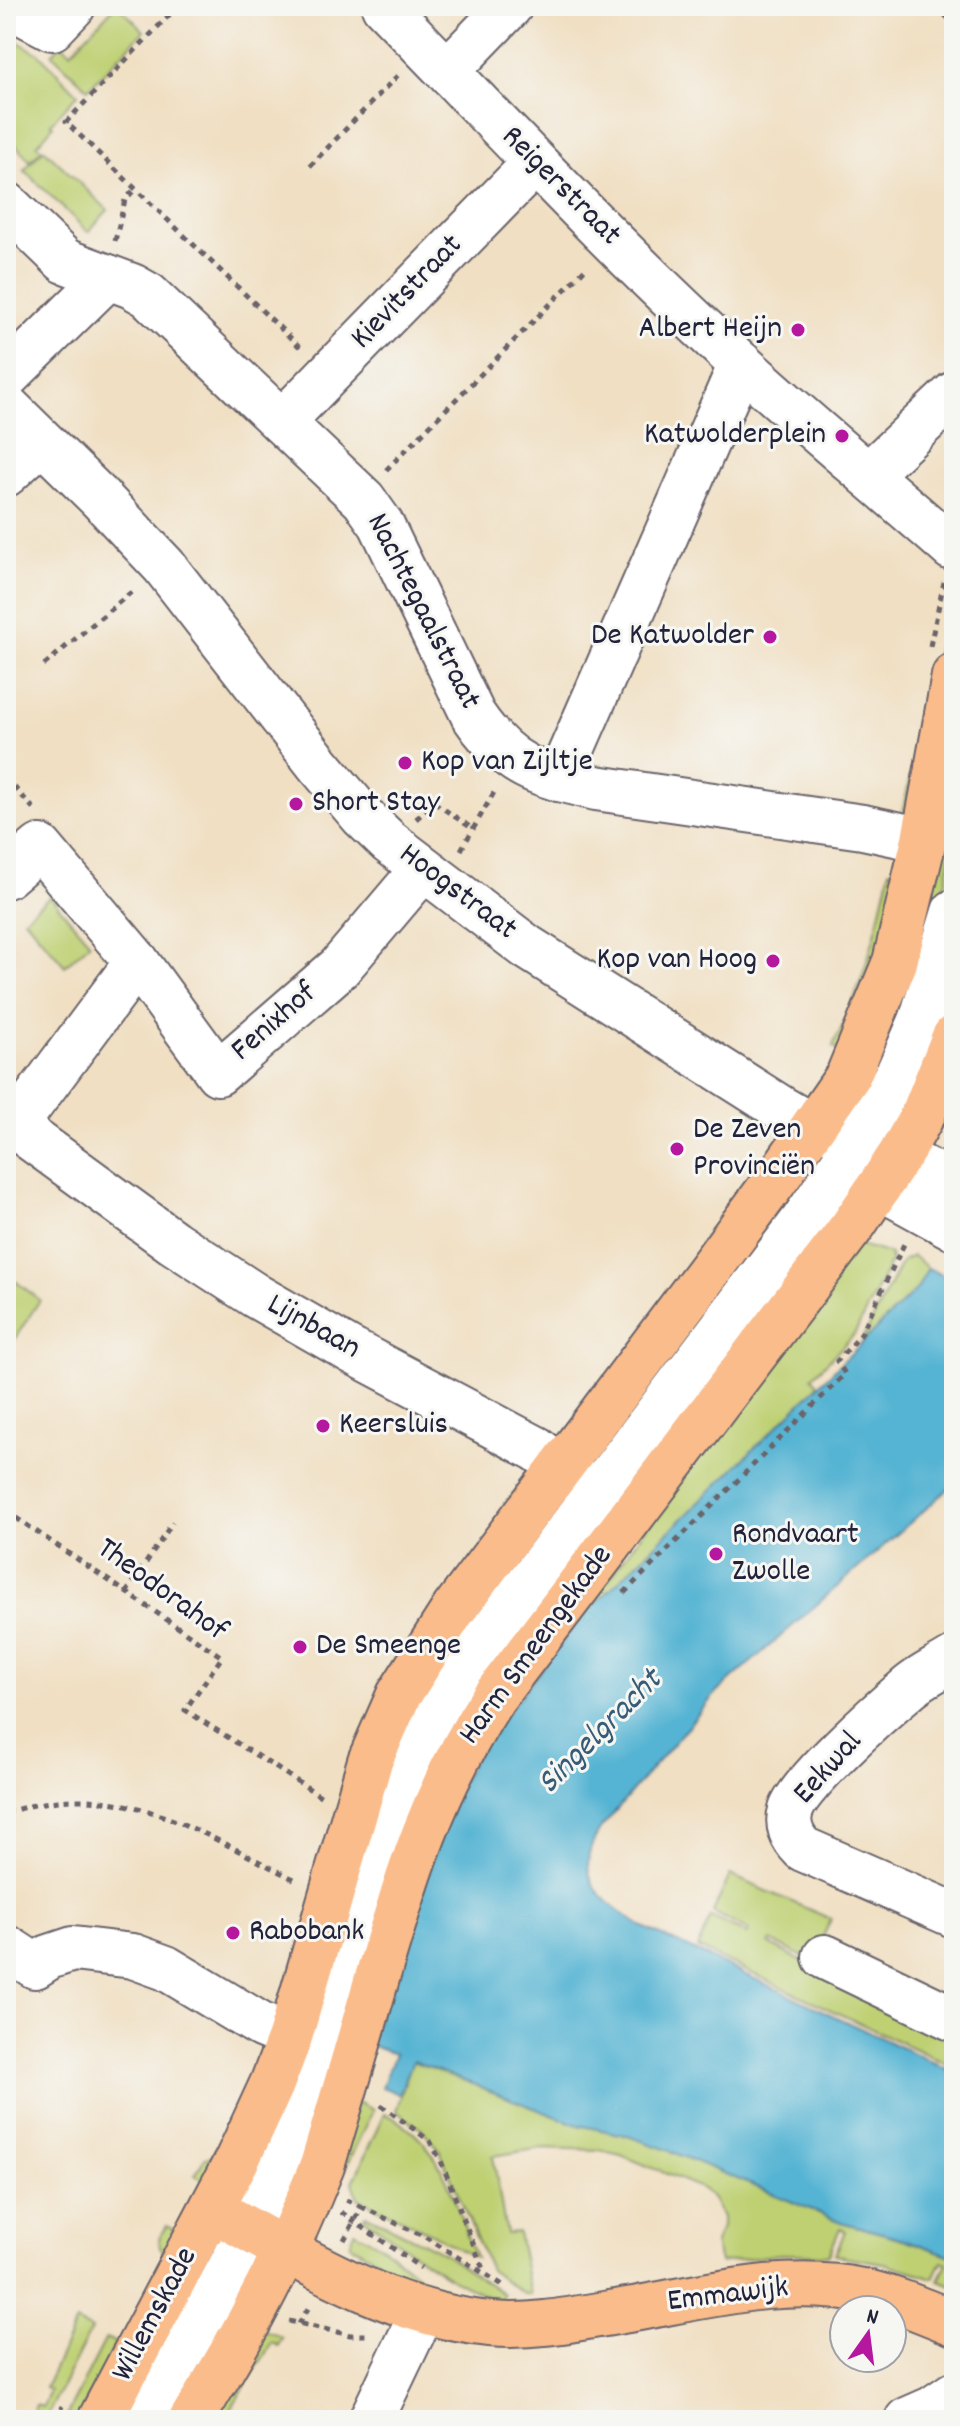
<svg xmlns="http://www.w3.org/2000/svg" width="960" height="2426" viewBox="0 0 960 2426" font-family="Dekko,sans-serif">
<rect width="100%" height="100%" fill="#f6f6f2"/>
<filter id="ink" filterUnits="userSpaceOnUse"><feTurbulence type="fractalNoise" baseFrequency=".0125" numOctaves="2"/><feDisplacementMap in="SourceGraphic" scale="16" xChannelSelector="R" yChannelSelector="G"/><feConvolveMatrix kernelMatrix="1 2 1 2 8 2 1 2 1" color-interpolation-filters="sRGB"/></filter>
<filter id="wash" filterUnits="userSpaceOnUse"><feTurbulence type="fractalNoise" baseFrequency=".006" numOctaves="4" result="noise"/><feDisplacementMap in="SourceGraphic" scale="32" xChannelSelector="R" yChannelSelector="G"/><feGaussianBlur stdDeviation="1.8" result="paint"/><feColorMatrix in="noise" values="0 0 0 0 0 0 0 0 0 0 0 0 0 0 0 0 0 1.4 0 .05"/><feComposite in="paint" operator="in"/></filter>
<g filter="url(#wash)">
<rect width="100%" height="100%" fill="#f0dfc2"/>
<g fill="#bed072" stroke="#707956" stroke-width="2">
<path d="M 115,6 L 119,6 L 144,31 L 88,89 L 52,54 L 61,44 L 71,52 Z"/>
<path d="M 6,35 L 39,54 L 78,94 L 51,123 L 53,126 L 37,145 L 42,149 L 30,161 L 16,145 L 6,139 Z"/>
<path d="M 44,149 L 108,210 L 88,232 L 24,170 Z"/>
<path d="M 954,573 L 954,629 L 914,814 L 903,810 Z"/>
<path d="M 954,750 C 954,778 957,808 954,836 C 943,918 910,993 878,1069 L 869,1064 Z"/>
<path d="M 890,870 L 902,873 L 881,956 L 841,1051 L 833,1047 L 834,1043 C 863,988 877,930 890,870 Z"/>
<path d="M 50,896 L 90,943 L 65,966 L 24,918 Z"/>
<path d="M 850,1242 L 890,1254 L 891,1261 L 854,1335 L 812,1377 L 819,1386 L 582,1617 Z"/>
<path d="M 913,1256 L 928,1268 L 917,1289 L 865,1340 L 863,1339 L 902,1261 Z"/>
<path d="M 6,1274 L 40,1300 L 6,1352 Z"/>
<path d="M 730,1875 L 831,1919 L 812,1961 L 771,1941 L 769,1944 L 954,2039 L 948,2064 L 697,1948 L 711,1917 L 747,1934 L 749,1931 L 713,1912 Z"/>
<path d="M 412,2061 L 578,2125 L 625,2135 L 665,2149 L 841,2222 L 907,2240 L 954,2257 L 954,2286 L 939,2280 L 947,2263 L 942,2261 L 934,2278 L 884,2263 L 835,2255 L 845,2231 L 840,2228 L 829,2255 L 780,2254 L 720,2263 L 715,2243 L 722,2227 L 722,2217 L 712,2197 L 701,2188 L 621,2155 L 599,2150 L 542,2148 L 493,2156 L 506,2233 L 518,2232 L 530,2295 L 524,2294 L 490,2270 L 440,2151 L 423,2130 L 396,2111 Z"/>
<path d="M 356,2102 L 373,2110 L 337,2185 Z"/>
<path d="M 384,2114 C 443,2136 455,2206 475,2258 L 431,2233 L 358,2198 L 353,2182 Z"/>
<path d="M 215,2154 L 219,2157 L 166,2255 L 160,2248 L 159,2239 L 167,2226 L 175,2231 L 204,2180 L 195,2175 L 204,2159 Z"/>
<path d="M 367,2215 L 442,2252 L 503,2294 L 501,2300 C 449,2285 409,2248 365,2219 L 364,2216 Z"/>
<path d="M 355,2231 L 383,2247 L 428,2283 L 424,2285 L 350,2245 Z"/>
<path d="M 76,2322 L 91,2330 L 45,2420 L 29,2420 L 36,2405 L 43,2407 L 50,2391 L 45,2388 Z"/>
<path d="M 264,2331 L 282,2337 L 278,2346 L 272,2343 L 224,2420 L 207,2420 Z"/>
<path d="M 106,2338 L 116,2343 L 77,2420 L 64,2420 Z"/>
</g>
<path fill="#55b4d3" stroke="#3c6b87" stroke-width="2" d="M 928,1268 L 954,1281 L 954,1484 L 716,1693 L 601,1828 C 568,1877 603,1901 641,1926 L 954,2072 L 954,2257 L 907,2240 L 841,2222 L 665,2149 L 625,2135 L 578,2125 L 413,2061 L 399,2094 L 382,2087 L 395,2054 L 369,2045 L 440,1820 L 481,1746 L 582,1617 L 917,1289 Z"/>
</g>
<g filter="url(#ink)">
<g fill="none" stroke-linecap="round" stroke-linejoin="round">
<defs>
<g id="minor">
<path d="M 10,6 L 52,28 L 73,6"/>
<path d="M 384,6 C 502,127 616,251 741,364 C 810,427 882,486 952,548"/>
<path d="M 448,70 L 510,6"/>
<path d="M 6,204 L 65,261 L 132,286 L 148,295 L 364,500 L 381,524 L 473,715 C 509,768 536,774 596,788 L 863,827 L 924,840"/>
<path d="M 6,377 L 108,277"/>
<path d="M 6,406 L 100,498 L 164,566 L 318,764 L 363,817 L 389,842 L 527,947 L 784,1110 L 813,1127 L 861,1136 L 954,1184"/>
<path d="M 282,422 L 534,164"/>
<path d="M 6,474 L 41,442"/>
<path d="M 868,475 L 954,394"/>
<path d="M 559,779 L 741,364"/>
<path d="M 6,876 L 40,847 L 137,962 L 218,1073 L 339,968 L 422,870"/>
<path d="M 6,1120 L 173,1242 L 256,1296 L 350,1350 L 537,1449 L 591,1491"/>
<path d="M 14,1127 L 137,962"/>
<path d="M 847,1169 L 954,1228"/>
<path d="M 954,1659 C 938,1669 920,1677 907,1689 C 883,1709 799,1784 791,1810 C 786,1825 792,1838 803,1849 L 954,1915"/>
<path d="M 6,1947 L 35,1966 L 49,1957 L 73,1949 L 133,1956 L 166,1968 L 261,2025 L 290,2037"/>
<path d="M 825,1957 L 954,2019"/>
<path d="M 142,2420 L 219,2288 L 250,2230 L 287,2152 L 326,2045 L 376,1853 L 394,1800 L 419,1744 L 467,1664 L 803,1221 L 861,1136 L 899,1071 L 921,1021 L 954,912"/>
<path d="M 371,2420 L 423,2311"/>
<path d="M 907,2420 L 932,2409 L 954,2394"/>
</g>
<g id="major">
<path d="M 212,2209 C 299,2257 388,2314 490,2324 C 534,2328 579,2318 622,2311 C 700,2298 784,2274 862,2291 C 894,2298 924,2311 954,2323"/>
<path d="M 100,2420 L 238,2158 L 272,2084 L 290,2037 L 370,1761 L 399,1695 L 454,1609 L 707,1273 L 780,1174 L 848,1076 L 895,962 L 924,840 L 954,676"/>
<path d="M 191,2420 C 242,2340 287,2254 322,2166 C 341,2103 359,2041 377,1978 C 408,1873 433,1791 493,1698 L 854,1224 L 900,1155 L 924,1112 L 954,1037"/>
</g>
</defs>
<use href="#minor" stroke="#6a646a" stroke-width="48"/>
<use href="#major" stroke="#6a646a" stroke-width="48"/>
<g stroke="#6a646a" stroke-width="5" stroke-dasharray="6 6" stroke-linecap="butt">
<path d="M 178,6 L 66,122 L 302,349"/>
<path d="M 936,6 L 954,24"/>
<path d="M 953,33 L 954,33"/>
<path d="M 310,166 L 399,74"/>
<path d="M 115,241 L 125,200 L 135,189"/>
<path d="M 386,470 L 587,267"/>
<path d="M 930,646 L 944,582"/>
<path d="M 44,665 L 135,589"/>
<path d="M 6,778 L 34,809"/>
<path d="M 416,819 L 435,803 L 473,829"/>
<path d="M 461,850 L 496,789"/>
<path d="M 6,1511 L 222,1657 L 185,1710 L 322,1797"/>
<path d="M 126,1593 L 173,1522"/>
<path d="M 624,1593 L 845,1374 L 837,1361 L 860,1336 L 904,1244"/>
<path d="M 6,1813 C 120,1773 198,1833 296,1880"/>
<path d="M 381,2105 L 430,2141 L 441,2161 L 483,2269"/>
<path d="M 346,2200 L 362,2207"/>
<path d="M 341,2212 L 421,2268"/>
<path d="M 344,2240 L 362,2207 L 425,2237 L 506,2287"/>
<path d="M 289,2321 L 350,2335 L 369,2335"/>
<path d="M 299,2324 L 310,2305"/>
<path d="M 56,2420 L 62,2406"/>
</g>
<use href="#minor" stroke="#fff" stroke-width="44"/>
<use href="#major" stroke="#fabc8b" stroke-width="44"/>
</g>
</g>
<g fill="#b5179e" stroke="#f6f6f2" stroke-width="3">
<circle cx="798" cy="330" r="8"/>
<circle cx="842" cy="436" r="8"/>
<circle cx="770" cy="637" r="8"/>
<circle cx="405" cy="763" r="8"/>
<circle cx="296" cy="804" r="8"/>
<circle cx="773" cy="961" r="8"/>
<circle cx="677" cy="1149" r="8"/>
<circle cx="323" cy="1426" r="8"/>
<circle cx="716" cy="1554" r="8"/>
<circle cx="300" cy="1647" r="8"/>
<circle cx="233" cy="1933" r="8"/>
</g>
<g text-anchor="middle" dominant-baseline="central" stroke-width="6" stroke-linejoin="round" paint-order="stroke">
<g font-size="32" fill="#22223b" stroke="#f6f6f2">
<text transform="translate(560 187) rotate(45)">Reigerstraat</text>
<text transform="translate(408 293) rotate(-46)">Kievitstraat</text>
<text transform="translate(422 612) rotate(63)">Nachtegaalstraat</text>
<text transform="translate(457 893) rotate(37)">Hoogstraat</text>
<text transform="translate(275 1023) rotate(-41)">Fenixhof</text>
<text transform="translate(313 1328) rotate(29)">Lijnbaan</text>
<text transform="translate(161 1591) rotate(36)">Theodorahof</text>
<text transform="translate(537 1646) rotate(-54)">Harm Smeengekade</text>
<text transform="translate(829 1769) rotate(-48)">Eekwal</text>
<text transform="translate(728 2296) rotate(-7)">Emmawijk</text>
<text transform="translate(156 2315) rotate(-62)">Willemskade</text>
</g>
<g font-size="32" fill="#22223b" stroke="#f6f6f2" text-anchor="start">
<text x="782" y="330" text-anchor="end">Albert Heijn</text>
<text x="826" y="436" text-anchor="end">Katwolderplein</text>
<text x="754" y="637" text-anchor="end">De Katwolder</text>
<text x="421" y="763">Kop van Zijltje</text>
<text x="312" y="804">Short Stay</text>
<text x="757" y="961" text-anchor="end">Kop van Hoog</text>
<text x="693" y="1131">De Zeven<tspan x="693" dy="37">Provinciën</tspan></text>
<text x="339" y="1426">Keersluis</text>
<text x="732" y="1536">Rondvaart<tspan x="732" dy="37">Zwolle</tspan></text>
<text x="316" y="1647">De Smeenge</text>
<text x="249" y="1933">Rabobank</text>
</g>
<g font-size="34" font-style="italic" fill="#365c78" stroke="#f6f6f2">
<text transform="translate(601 1733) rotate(-45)">Singelgracht</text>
</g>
</g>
<rect width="960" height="2426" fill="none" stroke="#f6f6f2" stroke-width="32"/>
<g transform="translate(868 2334) rotate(14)"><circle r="38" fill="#f6f6f2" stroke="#a1a1a9" stroke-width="2"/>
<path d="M0-6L14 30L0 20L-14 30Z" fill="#b5179e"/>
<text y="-12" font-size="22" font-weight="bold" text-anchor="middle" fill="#22223b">N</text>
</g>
</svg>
